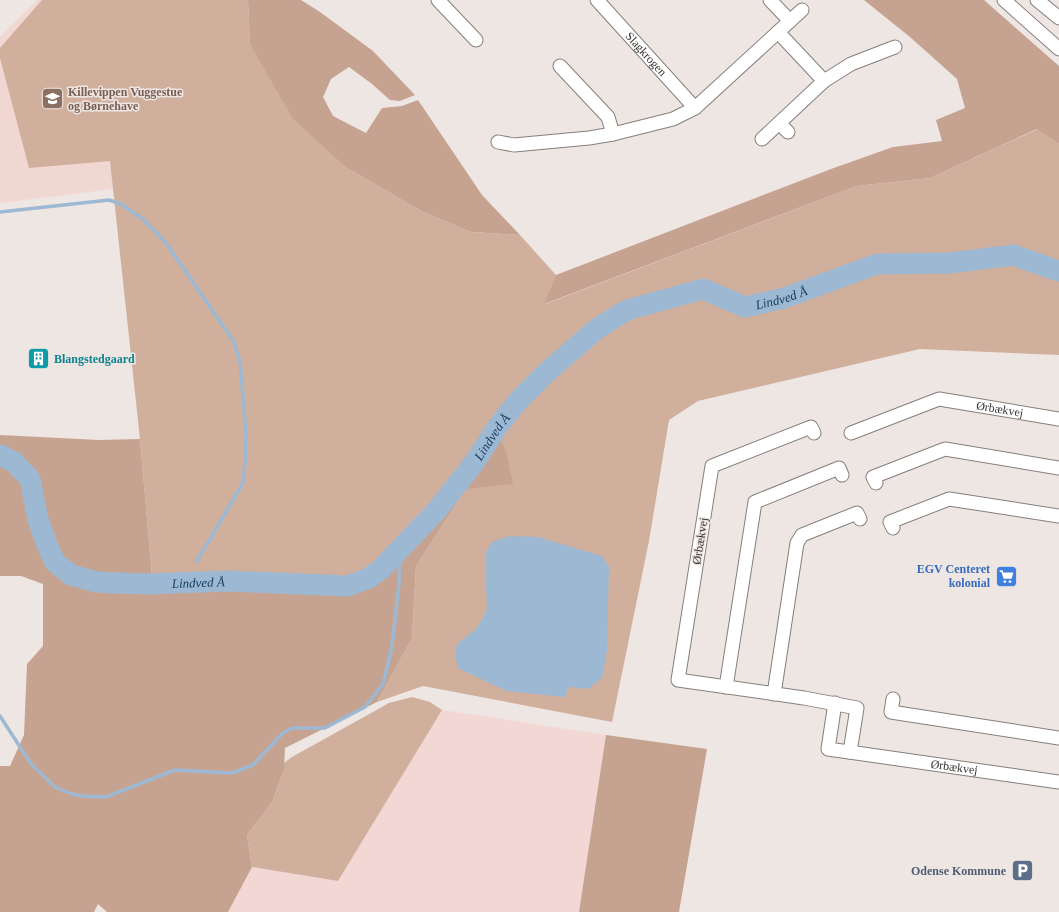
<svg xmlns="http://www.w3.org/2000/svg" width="1059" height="912" viewBox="0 0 1059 912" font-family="Georgia,serif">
<rect width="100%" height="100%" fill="#eee6e2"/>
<path fill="#f2d7d4" d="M 442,710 L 606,735 L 579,912 L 228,912 L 252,867 L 338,881 Z"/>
<path fill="#f1d7d2" d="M 37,0 L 96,0 L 113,189 L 0,203 L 0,37 Z"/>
<g fill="#d1af9d">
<path d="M 42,0 L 248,0 L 250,44 L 347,168 L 423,212 L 471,232 L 520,235 L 556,275 L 545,304 L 857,186 L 930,178 L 1038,129 L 1059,144 L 1059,355 L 920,349 L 698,401 L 669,420 L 649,541 L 612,722 L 423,686 L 377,702 L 412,638 L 416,566 L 466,489 L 452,481 L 383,561 L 334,583 L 269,572 L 152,575 L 140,439 L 110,161 L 29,168 L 0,58 L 0,48 Z"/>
<path d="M 412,697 L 430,702 L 442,710 L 338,881 L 252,867 L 247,835 L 272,802 L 284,770 L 284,763 L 292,757 L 389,703 Z"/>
</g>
<g fill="#c6a391">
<path d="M 248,0 L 301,0 L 320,12 L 373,51 L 415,95 L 400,101 L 390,100 L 372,84 L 349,67 L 331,79 L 323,97 L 333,116 L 366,133 L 382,108 L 402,106 L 418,100 L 482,195 L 520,235 L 471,232 L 423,212 L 347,168 L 293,119 L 250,44 Z"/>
<path d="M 864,0 L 984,0 L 1059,66 L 1059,144 L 1037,129 L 930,178 L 857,186 L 544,304 L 556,275 L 831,169 L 893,147 L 942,141 L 936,120 L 965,108 L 957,79 L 910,37 Z"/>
<path d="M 495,428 L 506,451 L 513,484 L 466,489 L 416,566 L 412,638 L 377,702 L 285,748 L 284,770 L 272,802 L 247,835 L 252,867 L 228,912 L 107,912 L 98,904 L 94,912 L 0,912 L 0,766 L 10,766 L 24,735 L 27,664 L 43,646 L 43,584 L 21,576 L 0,576 L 0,435 L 99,440 L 140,439 L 152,575 L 269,572 L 334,583 L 383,561 L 452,481 L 474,444 Z"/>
<path d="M 606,735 L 707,749 L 679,912 L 579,912 Z"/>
</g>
<path fill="#9db8d2" d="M 510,536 L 538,537 L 602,556 L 609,567 L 607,651 L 602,678 L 588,689 L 569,687 L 565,697 L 506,691 L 458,668 L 455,655 L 457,644 L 476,629 L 487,610 L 485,560 L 487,549 L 494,541 Z"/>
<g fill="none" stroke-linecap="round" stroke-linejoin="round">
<g stroke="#9db8d2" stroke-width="3.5">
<path d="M 0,212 L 109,200 L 121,204 L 143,219 L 166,243 L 234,342 L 240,362 L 246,433 L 245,463 L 243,483 L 197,561"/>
<path d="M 0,716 L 31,764 L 55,787 L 69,793 L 80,796 L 106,797 L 175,770 L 232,773 L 253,765 L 283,733 L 292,728 L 325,728 L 365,707 L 383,684 L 392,646 L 399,584 L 400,551"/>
</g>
<path stroke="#9db8d2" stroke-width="21" id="s1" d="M 0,455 L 14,462 L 30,479 L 38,519 L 46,542 L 55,562 L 71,575 L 97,582 L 117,583 L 147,584 L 228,581 L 347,586 L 356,583 L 369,578 L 381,569 L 437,510 L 474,463 L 498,426 L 519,400 L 548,371 L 598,328 L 627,310 L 703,289 L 745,307 L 784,298 L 877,264 L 950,263 L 1013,255 L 1059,271"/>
<defs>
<g id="minor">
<path d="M 438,0 L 476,40"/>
<path id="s2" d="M 597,0 L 695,108"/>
<path d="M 770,0 L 790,21"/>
<path d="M 1004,0 L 1059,49"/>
<path d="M 1037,0 L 1059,18"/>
<path d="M 778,32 L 824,81"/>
<path d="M 560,66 L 608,117 L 613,134"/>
<path d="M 779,123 L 788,132"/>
<path d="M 762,139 L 824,81 L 851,64 L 895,47"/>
<path d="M 498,142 L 514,145 L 589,138 L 613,134 L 673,119 L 695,108 L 802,10"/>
<path d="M 814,433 L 811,427 L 712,466 L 678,680 L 804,698 L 857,708 L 850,752"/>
<path id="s3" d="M 851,433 L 939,399 L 1059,419"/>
<path d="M 876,483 L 873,477 L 945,449 L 1059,468"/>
<path d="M 893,528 L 890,522 L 949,499 L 1059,516"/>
<path d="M 726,687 L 755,502 L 839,468 L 842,475"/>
<path d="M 774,694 L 797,543 L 802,535 L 857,513 L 860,519"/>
<path d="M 893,699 L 891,712 L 1059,738"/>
<path id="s4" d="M 835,703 L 828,749 L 1059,782"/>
</g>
</defs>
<use href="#minor" stroke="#867f7b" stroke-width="15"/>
<use href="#minor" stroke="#fff" stroke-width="13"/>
</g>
<defs>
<symbol id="school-square" viewBox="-11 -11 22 22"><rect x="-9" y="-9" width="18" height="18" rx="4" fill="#8d6e63" stroke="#eee6e2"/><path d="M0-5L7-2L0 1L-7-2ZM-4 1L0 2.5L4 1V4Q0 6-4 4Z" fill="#fff"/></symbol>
<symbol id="building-square" viewBox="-11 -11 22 22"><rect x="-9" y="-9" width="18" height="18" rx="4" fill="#0f9aa8" stroke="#eee6e2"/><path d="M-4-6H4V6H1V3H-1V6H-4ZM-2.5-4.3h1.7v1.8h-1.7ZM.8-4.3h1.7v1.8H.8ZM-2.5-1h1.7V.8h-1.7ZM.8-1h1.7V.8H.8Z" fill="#fff"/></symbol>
<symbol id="supermarket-square" viewBox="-11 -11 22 22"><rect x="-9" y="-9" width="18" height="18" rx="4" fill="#3f7fe0" stroke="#eee6e2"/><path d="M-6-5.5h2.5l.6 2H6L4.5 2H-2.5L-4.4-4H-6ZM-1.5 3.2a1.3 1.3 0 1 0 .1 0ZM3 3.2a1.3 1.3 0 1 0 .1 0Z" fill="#fff"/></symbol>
<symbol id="parking-square" viewBox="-11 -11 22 22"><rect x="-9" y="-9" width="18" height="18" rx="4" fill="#5c6f8a" stroke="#eee6e2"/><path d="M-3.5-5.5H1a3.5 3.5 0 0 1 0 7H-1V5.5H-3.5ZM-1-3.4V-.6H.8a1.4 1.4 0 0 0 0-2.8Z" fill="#fff"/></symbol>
</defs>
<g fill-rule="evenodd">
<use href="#school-square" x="40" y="86" width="25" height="25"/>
<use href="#building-square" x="26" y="346" width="25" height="25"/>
<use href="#supermarket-square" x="994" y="564" width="25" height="25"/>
<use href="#parking-square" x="1010" y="858" width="25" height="25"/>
</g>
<g text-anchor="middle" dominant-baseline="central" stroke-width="3" stroke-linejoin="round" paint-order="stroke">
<g font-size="12" fill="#353230" stroke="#eee6e2">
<text stroke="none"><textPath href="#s2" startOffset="73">Slagkrogen</textPath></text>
<text stroke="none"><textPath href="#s3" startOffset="156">Ørbækvej</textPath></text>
<text transform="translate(700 541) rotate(-81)">Ørbækvej</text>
<text stroke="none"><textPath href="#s4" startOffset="174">Ørbækvej</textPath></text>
</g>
<g font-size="12" font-weight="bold" fill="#785e54" stroke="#eee6e2" text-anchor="start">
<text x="68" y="92">Killevippen Vuggestue<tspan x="68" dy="14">og Børnehave</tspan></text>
</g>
<g font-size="12" font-weight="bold" fill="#0d838f" stroke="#eee6e2" text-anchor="start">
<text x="54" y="359">Blangstedgaard</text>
</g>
<g font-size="12" font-weight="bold" fill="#366cbe" stroke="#eee6e2" text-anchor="end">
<text x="990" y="569">EGV Centeret<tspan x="990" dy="14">kolonial</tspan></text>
</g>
<g font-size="12" font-weight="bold" fill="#4e5e75" stroke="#eee6e2" text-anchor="end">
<text x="1006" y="871">Odense Kommune</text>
</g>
<g font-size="13" font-style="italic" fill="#133e62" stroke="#eee6e2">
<text stroke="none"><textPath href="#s1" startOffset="984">Lindved Å</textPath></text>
<text stroke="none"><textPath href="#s1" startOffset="635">Lindved Å</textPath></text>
<text stroke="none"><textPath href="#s1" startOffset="275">Lindved Å</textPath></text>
</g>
</g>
</svg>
